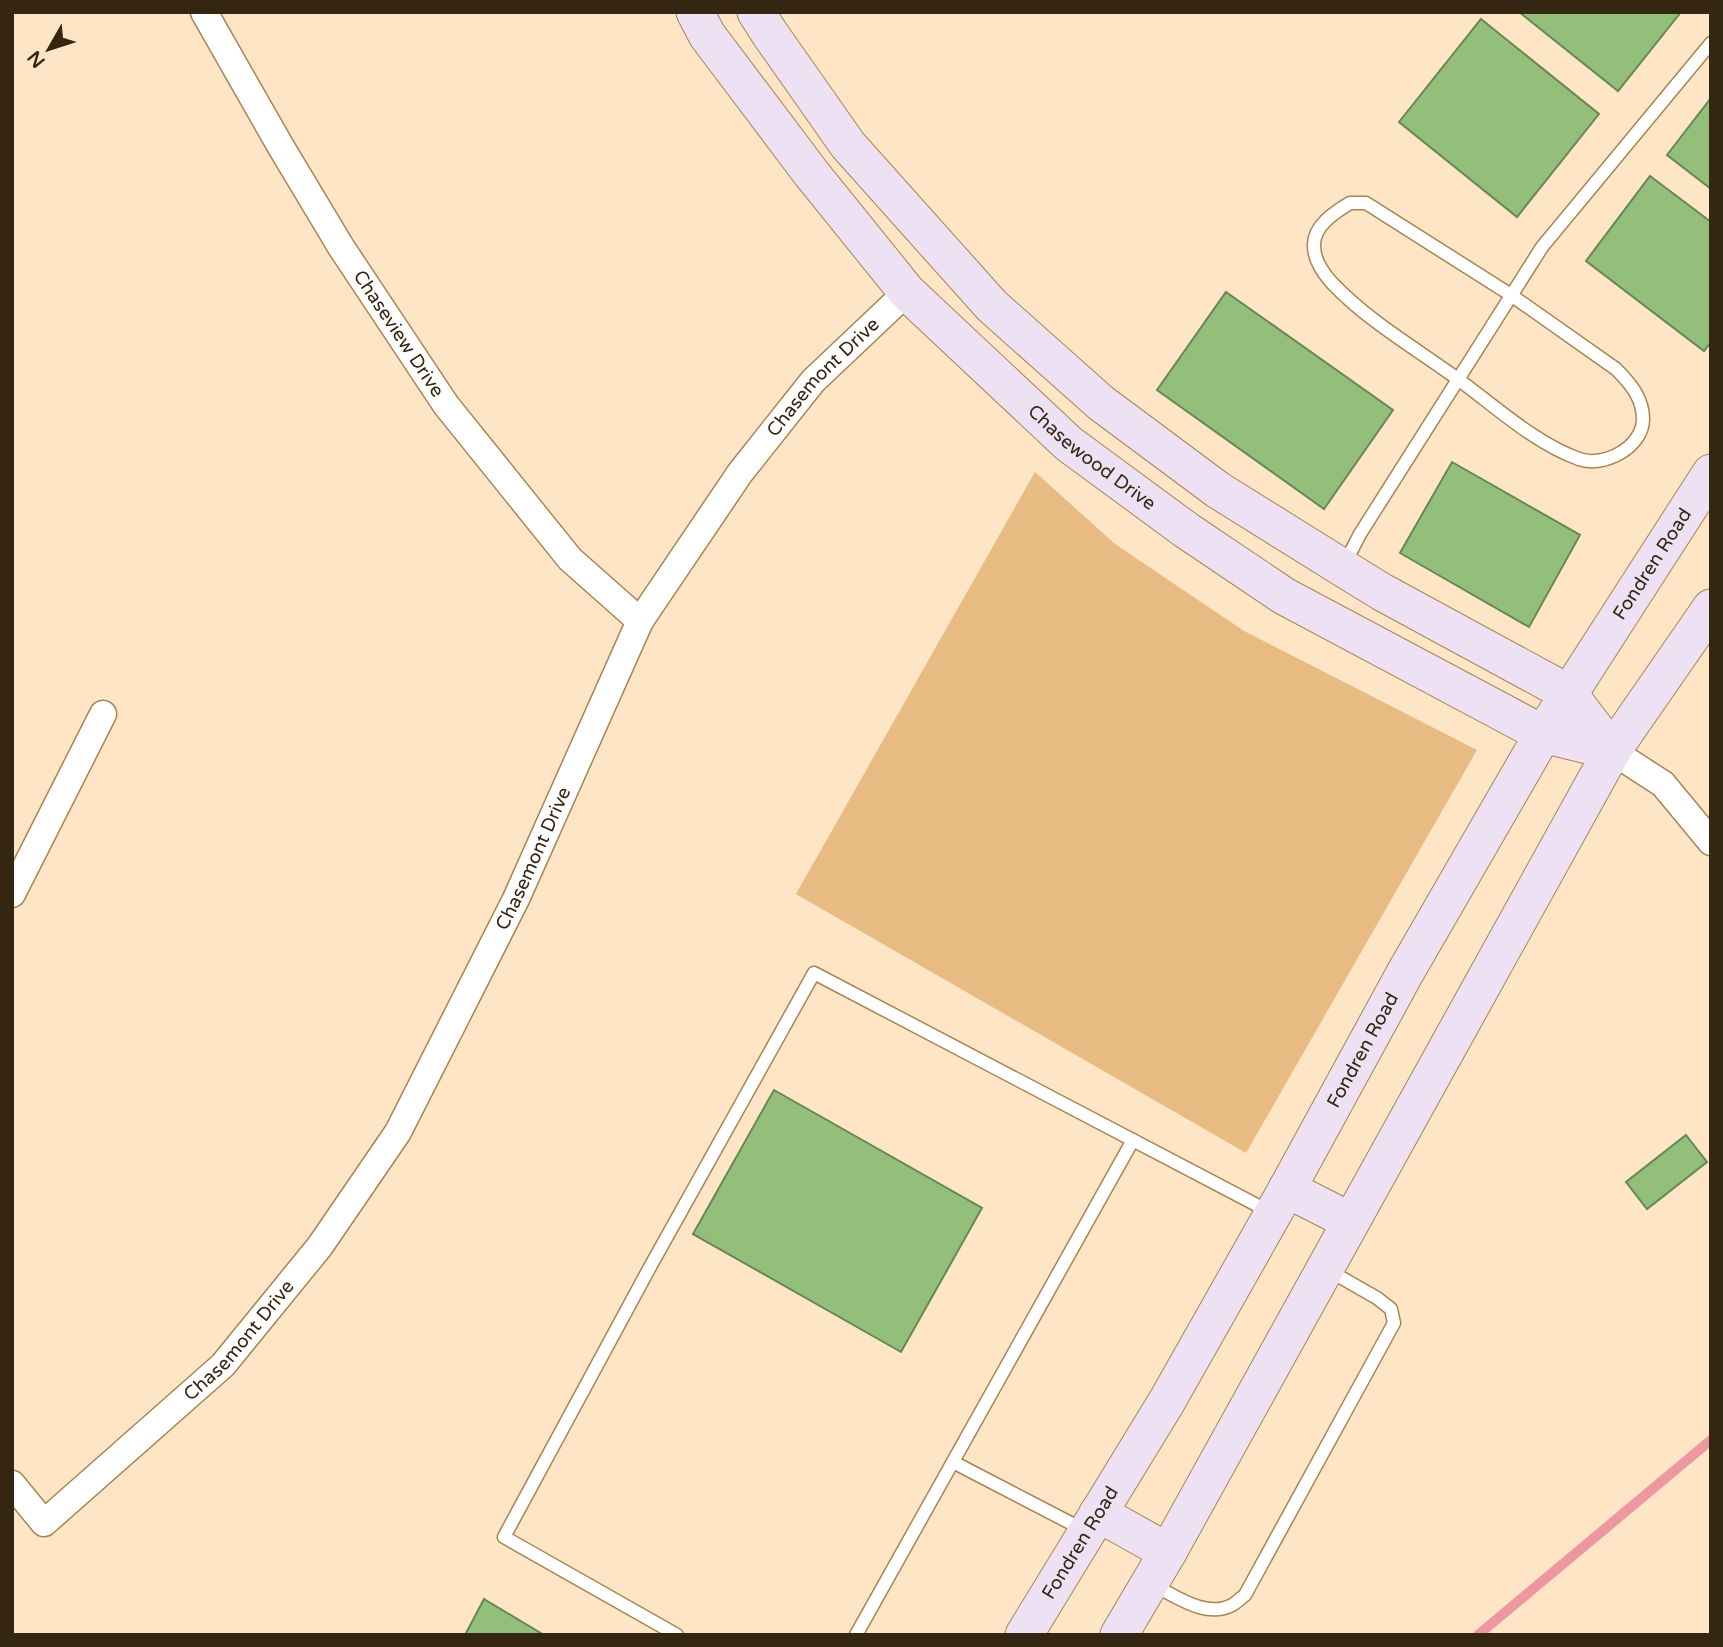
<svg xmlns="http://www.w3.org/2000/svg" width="1723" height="1647" viewBox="0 0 1723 1647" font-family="'Varela Round',sans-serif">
<rect width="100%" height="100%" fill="#fde5c6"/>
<path fill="#e7bb81" d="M 1035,472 L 1115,544 L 1244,631 L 1477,750 L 1246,1153 L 796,894 Z"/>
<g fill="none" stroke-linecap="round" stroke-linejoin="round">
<path stroke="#ed979e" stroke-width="10" d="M 1478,1635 L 1711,1440"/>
</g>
<g fill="#94bf7b" stroke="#678755" stroke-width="2">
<path d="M 1519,12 L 1681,12 L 1618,91 Z"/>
<path d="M 1481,19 L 1599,114 L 1517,217 L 1399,122 Z"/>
<path d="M 1711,98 L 1711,189 L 1667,155 Z"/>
<path d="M 1650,176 L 1711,222 L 1711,342 L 1704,351 L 1586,261 Z"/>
<path d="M 1226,292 L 1393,410 L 1324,509 L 1157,390 Z"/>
<path d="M 1452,462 L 1580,535 L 1529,627 L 1400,553 Z"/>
<path d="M 774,1090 L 982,1208 L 901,1352 L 693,1234 Z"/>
<path d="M 1686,1135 L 1707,1162 L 1647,1209 L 1626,1182 Z"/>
<path d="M 484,1599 L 544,1635 L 465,1635 Z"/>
</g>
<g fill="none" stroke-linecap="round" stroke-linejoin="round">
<defs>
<g id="lane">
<path d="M 1350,203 L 1366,203 L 1511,295 L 1616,369 C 1630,383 1643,398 1643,419 C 1643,447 1604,468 1579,459 C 1536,444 1496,407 1459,380 C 1417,349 1369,322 1332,283 C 1323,273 1314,259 1314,246 C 1313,226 1335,212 1350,203 Z"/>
<path d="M 1344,565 L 1360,534 L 1542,247 L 1711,43"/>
<path d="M 953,1462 L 1084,1530"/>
<path d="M 1153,1585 C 1176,1596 1206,1619 1232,1605 C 1236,1603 1241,1598 1245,1595 L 1394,1323 L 1391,1309 L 1377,1298 L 1328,1270"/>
<path d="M 677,1635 L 504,1537 L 650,1267 L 814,973 L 1272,1213"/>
<path d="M 856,1635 L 1133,1140"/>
</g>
<g id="street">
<path id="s1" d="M 204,12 L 281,147 L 341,247 L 446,405 L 570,559 L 640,621"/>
<path d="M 1612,751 L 1663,784 L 1711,842"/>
<path d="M 12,894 L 103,714"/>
<path id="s2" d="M 12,1484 L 44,1523 L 223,1365 L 320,1246 L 398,1132 L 516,899 L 640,621 L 740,473 L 813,381 L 907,292"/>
</g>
<g id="secondary">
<path id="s3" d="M 695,12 L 707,35 L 811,173 L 907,292 L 1069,444 L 1186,530 L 1284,596 L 1543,734 L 1612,751"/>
<path d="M 756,12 L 770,34 L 848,145 L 992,306 L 1101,403 L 1218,490 L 1343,568 L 1382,592 L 1568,693 L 1612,751"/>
<path d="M 1287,1189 L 1350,1221"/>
<path d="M 1098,1513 L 1168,1552"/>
<path id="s4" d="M 1024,1635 L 1167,1401 L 1287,1189 L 1405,973 L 1543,734 L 1711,473"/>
<path d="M 1119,1635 L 1168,1552 L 1612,751 L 1711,608"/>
</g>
</defs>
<use href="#lane" stroke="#a98452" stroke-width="15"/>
<use href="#street" stroke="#a98452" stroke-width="29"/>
<use href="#secondary" stroke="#a98452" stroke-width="39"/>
<use href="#lane" stroke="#fff" stroke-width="12"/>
<use href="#street" stroke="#fff" stroke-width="26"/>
<use href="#secondary" stroke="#eee1f4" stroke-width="37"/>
</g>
<g text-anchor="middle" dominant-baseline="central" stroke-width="5" stroke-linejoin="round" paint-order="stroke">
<g font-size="19" fill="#352611" stroke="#fde5c6">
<text stroke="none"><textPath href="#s1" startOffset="376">Chaseview Drive</textPath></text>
<text stroke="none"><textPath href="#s2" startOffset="1452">Chasemont Drive</textPath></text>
<text stroke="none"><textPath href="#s3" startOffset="600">Chasewood Drive</textPath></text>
<text stroke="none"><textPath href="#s4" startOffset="1242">Fondren Road</textPath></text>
<text stroke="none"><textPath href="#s2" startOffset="886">Chasemont Drive</textPath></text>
<text stroke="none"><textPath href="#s4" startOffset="676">Fondren Road</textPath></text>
<text stroke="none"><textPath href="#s2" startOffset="318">Chasemont Drive</textPath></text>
<text stroke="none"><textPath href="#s4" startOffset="108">Fondren Road</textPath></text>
</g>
</g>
<rect width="1723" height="1647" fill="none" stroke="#352611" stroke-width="28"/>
<g transform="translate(49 49) rotate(231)" stroke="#fde5c6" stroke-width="5" paint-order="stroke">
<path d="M0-5L12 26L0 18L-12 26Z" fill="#352611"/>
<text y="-10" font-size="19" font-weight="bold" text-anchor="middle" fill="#352611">N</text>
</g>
</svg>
